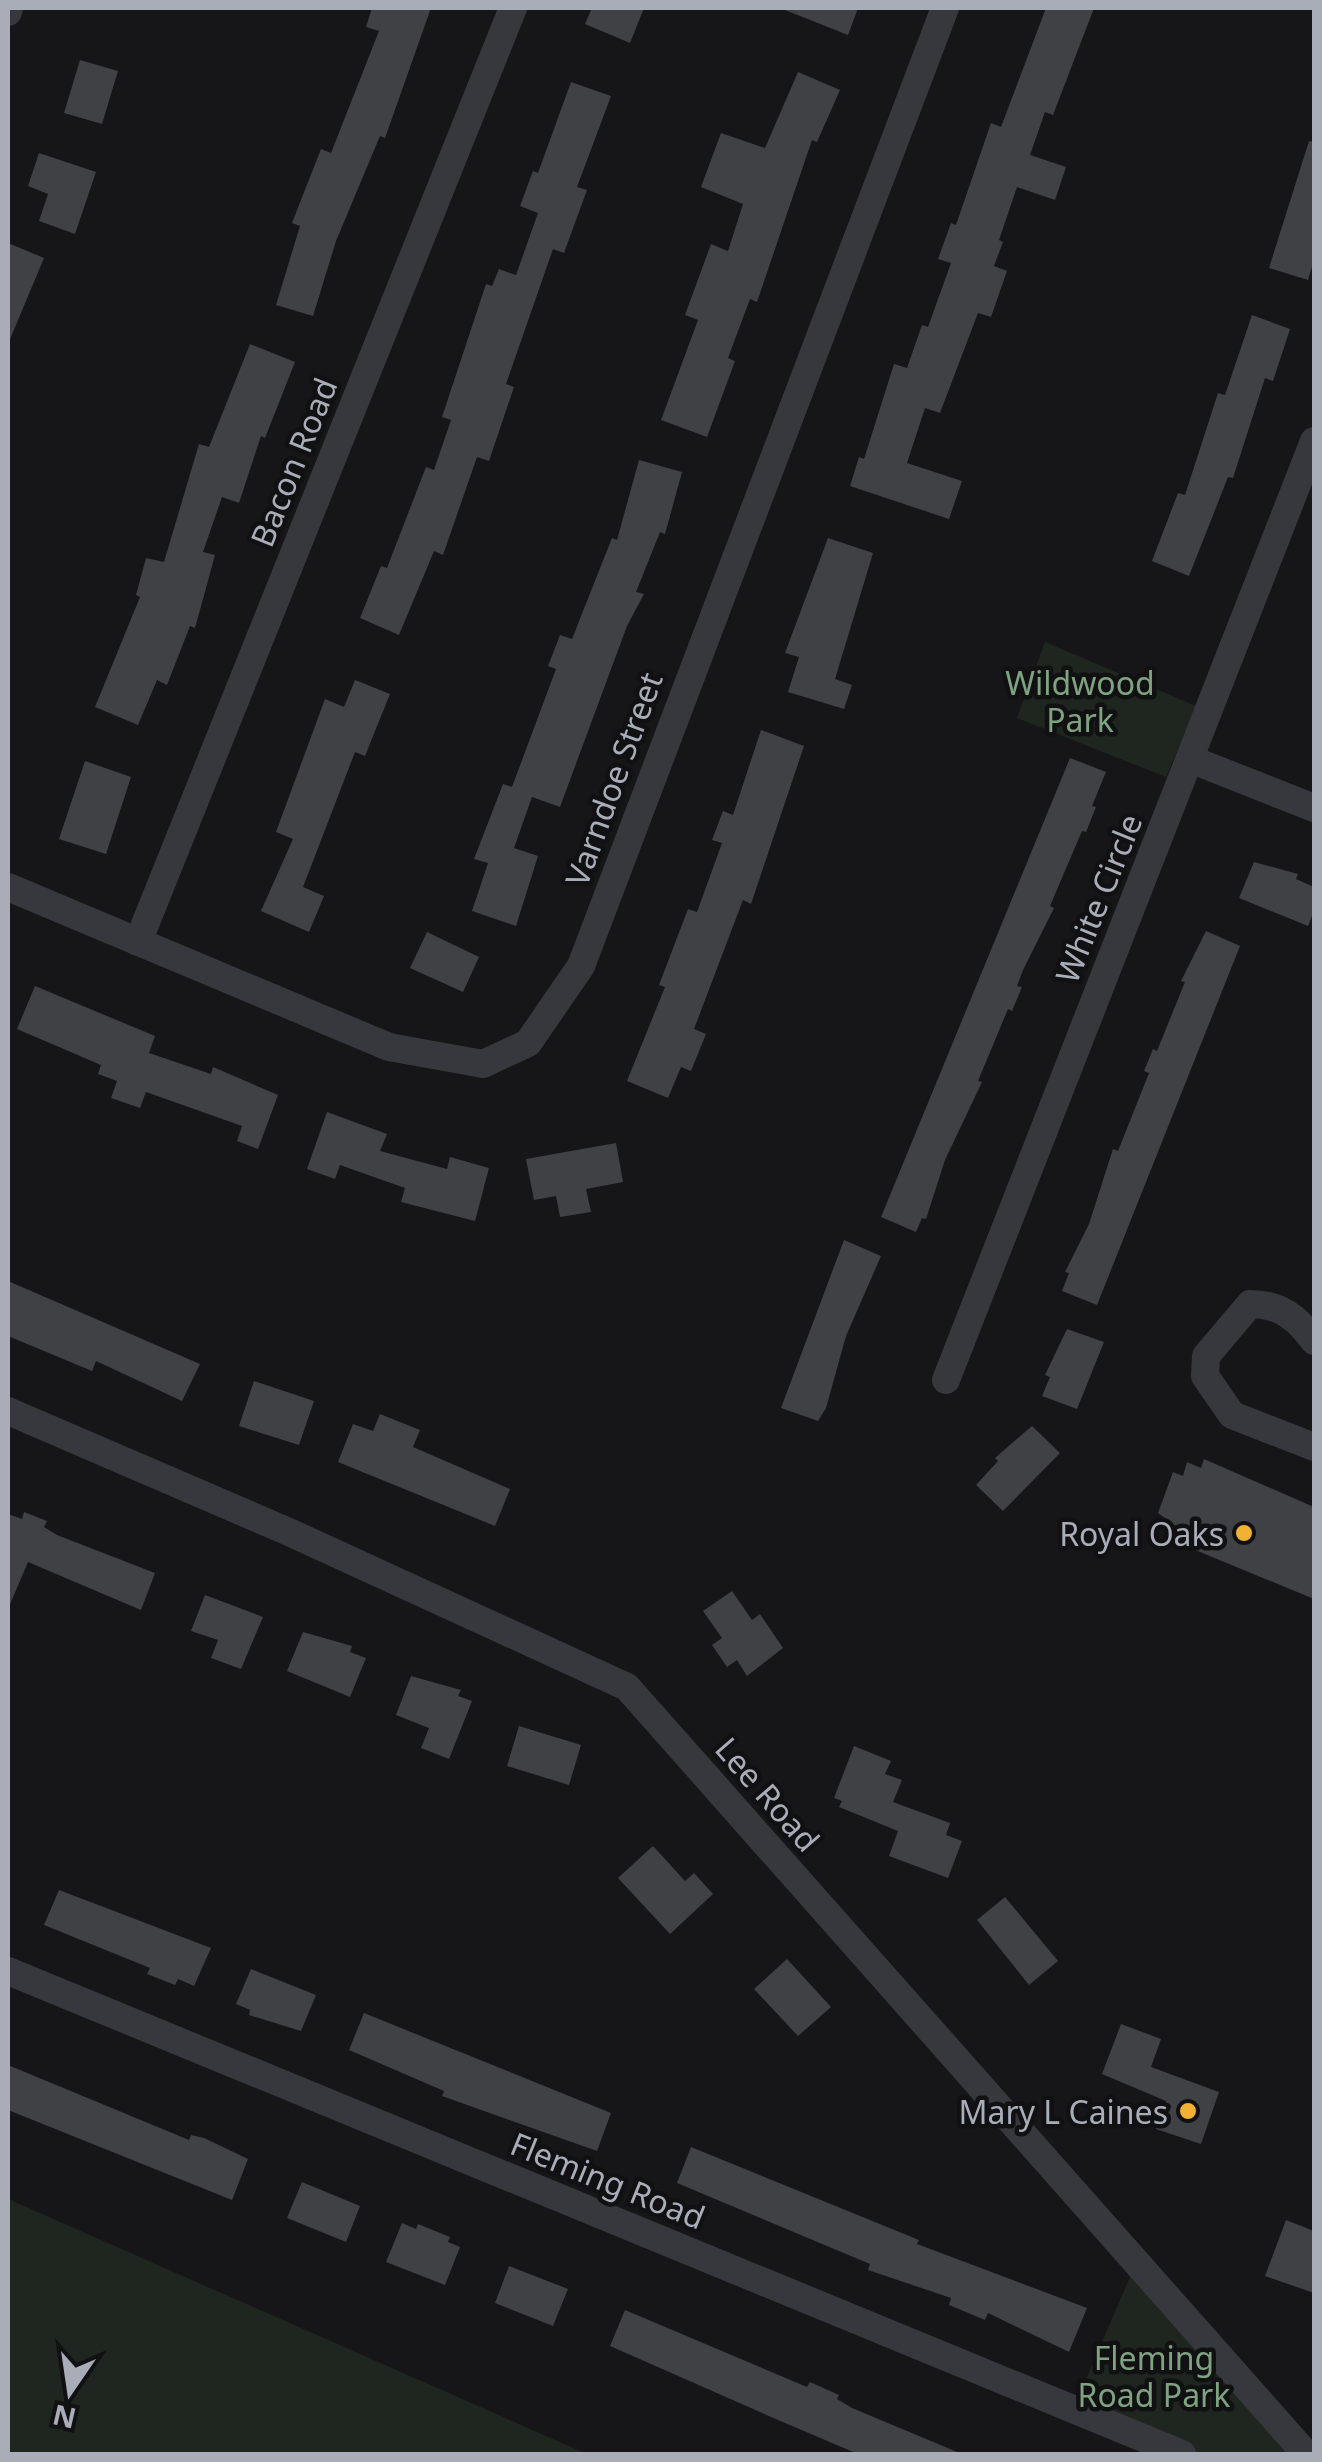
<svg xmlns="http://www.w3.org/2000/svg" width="1322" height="2462" viewBox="0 0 1322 2462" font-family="'Noto Sans',sans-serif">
<rect width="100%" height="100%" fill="#161618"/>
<g fill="#1e261f">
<path d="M 1045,642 L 1196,706 L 1166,777 L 1017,718 Z"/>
<path d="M 8,2199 L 587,2454 L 8,2454 Z"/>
<path d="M 1136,2263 L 1304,2454 L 1182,2454 L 1073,2409 Z"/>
</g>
<g fill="#404145">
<path d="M 372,8 L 431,8 L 385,138 L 380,136 L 336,241 L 313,316 L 276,305 L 300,226 L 292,223 L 321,149 L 331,153 L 379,31 L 366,27 Z"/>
<path d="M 592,8 L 644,8 L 630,43 L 585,24 Z"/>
<path d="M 780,8 L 858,8 L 848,35 Z"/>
<path d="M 1046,8 L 1094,8 L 1053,115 L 1045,112 L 1030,155 L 1066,167 L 1055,200 L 1017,187 L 999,240 L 1003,242 L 994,266 L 1007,271 L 991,317 L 978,313 L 940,413 L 925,408 L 907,463 L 962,481 L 949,519 L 850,486 L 859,457 L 864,459 L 894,364 L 907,368 L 922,325 L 928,327 L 951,263 L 938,259 L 951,223 L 956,225 L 991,123 L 1001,127 Z"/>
<path d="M 80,60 L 118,71 L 102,124 L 64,113 Z"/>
<path d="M 798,72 L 840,90 L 817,142 L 812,140 L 757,302 L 750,299 L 728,358 L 735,361 L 707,437 L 661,420 L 698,320 L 685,315 L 711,244 L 728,251 L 743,204 L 701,187 L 721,133 L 765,148 Z"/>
<path d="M 571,82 L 611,96 L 577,187 L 587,190 L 564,253 L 553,249 L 506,384 L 514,387 L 489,461 L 477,457 L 443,555 L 434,551 L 399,635 L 360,618 L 381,566 L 387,568 L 426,467 L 434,470 L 451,420 L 442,417 L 486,284 L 492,286 L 499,269 L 516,275 L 538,213 L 520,206 L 533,171 L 538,173 Z"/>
<path d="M 1309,141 L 1314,142 L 1314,260 L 1308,280 L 1269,268 Z"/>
<path d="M 39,153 L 96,172 L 75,234 L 39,221 L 48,194 L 28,186 Z"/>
<path d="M 8,243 L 44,258 L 8,344 Z"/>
<path d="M 1252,315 L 1290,329 L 1273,381 L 1265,378 L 1233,478 L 1228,477 L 1189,576 L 1152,561 L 1178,493 L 1185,495 L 1218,393 L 1225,395 Z"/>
<path d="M 250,344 L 295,362 L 265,438 L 261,436 L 239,503 L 222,497 L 203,552 L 215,555 L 195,628 L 190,626 L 167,685 L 157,680 L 138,725 L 95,707 L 140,597 L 136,595 L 146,558 L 164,562 L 199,444 L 209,447 Z"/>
<path d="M 639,460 L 682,472 L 665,534 L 660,532 L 636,592 L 644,594 L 627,626 L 560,807 L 532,797 L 514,848 L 538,856 L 516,926 L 472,911 L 488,863 L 474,859 L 503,784 L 512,787 L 556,669 L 548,666 L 560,635 L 572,639 L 612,538 L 617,540 Z"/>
<path d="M 828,538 L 873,553 L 835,679 L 852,685 L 844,709 L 788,692 L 799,657 L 785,653 Z"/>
<path d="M 355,680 L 390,694 L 365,756 L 355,752 L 303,887 L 324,896 L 309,932 L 261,911 L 293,839 L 276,832 L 325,699 L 344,707 Z"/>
<path d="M 761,730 L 804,746 L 751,904 L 743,900 L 694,1029 L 706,1034 L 691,1071 L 681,1067 L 668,1098 L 627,1081 L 665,987 L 659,985 L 688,909 L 697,912 L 722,843 L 712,840 L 723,811 L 733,815 Z"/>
<path d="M 1070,758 L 1106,772 L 1092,806 L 1096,807 L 1086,832 L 1082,831 L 1050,906 L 1054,908 L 1023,970 L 1017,986 L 1022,987 L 1012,1011 L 1008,1009 L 978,1081 L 982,1082 L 945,1160 L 926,1219 L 922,1218 L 916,1232 L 881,1217 Z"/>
<path d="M 85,761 L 131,777 L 106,854 L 59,839 Z"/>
<path d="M 1254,862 L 1298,874 L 1296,879 L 1314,887 L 1314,911 L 1308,926 L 1239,898 Z"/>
<path d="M 1206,931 L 1240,946 L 1097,1305 L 1062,1291 L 1069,1273 L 1065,1272 L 1089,1224 L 1113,1149 L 1118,1151 L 1149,1073 L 1144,1071 L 1153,1049 L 1157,1051 L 1185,982 L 1181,981 Z"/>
<path d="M 427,932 L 479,957 L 463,992 L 410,968 Z"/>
<path d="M 35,986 L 155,1036 L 149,1053 L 211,1074 L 213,1067 L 278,1095 L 258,1149 L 237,1141 L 242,1126 L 146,1092 L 140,1108 L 111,1098 L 117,1081 L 98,1074 L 101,1065 L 17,1029 Z"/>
<path d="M 327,1112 L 387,1134 L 380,1151 L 447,1169 L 450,1157 L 489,1168 L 475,1221 L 401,1202 L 405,1188 L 340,1165 L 335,1179 L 307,1169 Z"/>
<path d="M 616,1143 L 623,1182 L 586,1189 L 591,1212 L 560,1217 L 556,1196 L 534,1200 L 526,1159 Z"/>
<path d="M 844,1240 L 881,1256 L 846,1336 L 826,1408 L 818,1421 L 781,1408 Z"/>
<path d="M 8,1281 L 200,1364 L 182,1401 L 96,1361 L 92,1371 L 8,1336 Z"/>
<path d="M 1067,1329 L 1104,1342 L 1077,1409 L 1042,1396 L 1050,1377 L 1045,1375 Z"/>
<path d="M 254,1381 L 314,1401 L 299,1445 L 239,1426 Z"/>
<path d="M 380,1414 L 420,1430 L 413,1447 L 510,1489 L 495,1526 L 338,1462 L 353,1424 L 373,1431 Z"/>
<path d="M 1032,1426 L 1060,1453 L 1003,1511 L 976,1485 L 998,1461 L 995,1458 Z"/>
<path d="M 1204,1459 L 1314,1507 L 1314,1599 L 1171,1540 L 1176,1526 L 1158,1513 L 1173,1472 L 1183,1476 L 1187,1462 L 1201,1468 Z"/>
<path d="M 24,1512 L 47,1521 L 44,1527 L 57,1535 L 155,1573 L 141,1610 L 28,1562 L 8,1609 L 8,1514 L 22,1519 Z"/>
<path d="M 732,1591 L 752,1620 L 760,1614 L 783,1648 L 747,1676 L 737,1660 L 727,1667 L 712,1645 L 722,1638 L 703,1611 Z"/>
<path d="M 205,1595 L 263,1617 L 241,1669 L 211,1658 L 218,1640 L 191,1631 Z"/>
<path d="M 303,1632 L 352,1646 L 350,1652 L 366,1658 L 350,1697 L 287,1671 Z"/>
<path d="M 411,1676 L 461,1690 L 458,1696 L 472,1701 L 449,1759 L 421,1748 L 429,1728 L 396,1715 Z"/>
<path d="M 519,1726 L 581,1745 L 569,1785 L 507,1766 Z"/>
<path d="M 854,1746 L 891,1761 L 885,1774 L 902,1780 L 893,1802 L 950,1823 L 946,1835 L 962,1841 L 948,1878 L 889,1856 L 898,1831 L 839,1807 L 842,1801 L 834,1798 Z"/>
<path d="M 653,1846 L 685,1881 L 694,1873 L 713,1894 L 670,1934 L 618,1878 Z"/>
<path d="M 59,1890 L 211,1948 L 194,1986 L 178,1979 L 175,1985 L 147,1974 L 150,1968 L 44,1925 Z"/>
<path d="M 1005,1897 L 1058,1961 L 1029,1985 L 977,1920 Z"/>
<path d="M 787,1959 L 831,2007 L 798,2036 L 754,1989 Z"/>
<path d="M 251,1969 L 316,1995 L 301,2031 L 249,2015 L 250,2010 L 236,2004 Z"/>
<path d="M 364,2013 L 611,2113 L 597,2151 L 442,2096 L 444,2091 L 349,2050 Z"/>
<path d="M 1121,2024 L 1161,2039 L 1151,2067 L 1219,2092 L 1201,2144 L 1156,2129 L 1166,2101 L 1102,2074 Z"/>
<path d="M 8,2065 L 189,2140 L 191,2135 L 204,2138 L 248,2159 L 232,2200 L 8,2110 Z"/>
<path d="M 691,2147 L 919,2240 L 917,2244 L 1087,2308 L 1069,2352 L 988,2313 L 985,2320 L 949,2305 L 951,2298 L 868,2270 L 870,2264 L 677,2183 Z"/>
<path d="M 302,2182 L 360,2206 L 346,2242 L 287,2218 Z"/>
<path d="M 1286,2220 L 1314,2231 L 1314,2293 L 1265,2276 Z"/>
<path d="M 402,2223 L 416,2229 L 418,2224 L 450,2237 L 448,2242 L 460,2247 L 445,2285 L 386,2262 Z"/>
<path d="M 509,2266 L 568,2289 L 553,2326 L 495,2303 Z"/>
<path d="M 625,2310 L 807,2387 L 810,2382 L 839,2395 L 837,2399 L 852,2408 L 962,2454 L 858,2454 L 778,2420 L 610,2346 Z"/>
</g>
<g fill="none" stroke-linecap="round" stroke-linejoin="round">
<g stroke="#37383d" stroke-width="28">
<path d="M 8,12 L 9,8"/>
<path d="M 1190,759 L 1314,808"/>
<path d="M 8,887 L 389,1047 L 483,1064 L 528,1043 L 581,966 L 945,8"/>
<path d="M 138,942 L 513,8"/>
<path d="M 1314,1341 C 1297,1317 1279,1304 1250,1304 L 1206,1356 L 1205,1376 L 1232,1415 L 1314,1447"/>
<path d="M 946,1380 L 1314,441"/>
<path d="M 8,1411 L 289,1532 L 627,1687 L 1306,2454"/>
<path d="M 8,1971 L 1182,2454"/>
</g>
</g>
<g fill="#f2b134" stroke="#111113" stroke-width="4">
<circle cx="1244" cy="1533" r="10"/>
<circle cx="1188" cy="2111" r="10"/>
</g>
<g text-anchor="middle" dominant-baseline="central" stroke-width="9" stroke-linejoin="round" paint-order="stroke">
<g font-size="32" fill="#a8adb8" stroke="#111113">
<text transform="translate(293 462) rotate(-68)">Bacon Road</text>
<text transform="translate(613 779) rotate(-70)">Varndoe Street</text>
<text transform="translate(1098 898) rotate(-68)">White Circle</text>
<text transform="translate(768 1794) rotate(49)">Lee Road</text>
<text transform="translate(608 2180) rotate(22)">Fleming Road</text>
</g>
<g font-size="32" fill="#7fa381" stroke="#111113">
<text x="1080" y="682">Wildwood<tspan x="1080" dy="37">Park</tspan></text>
<text x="1154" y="2357">Fleming<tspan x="1154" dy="37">Road Park</tspan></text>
</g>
<g font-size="32" fill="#a8adb8" stroke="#111113" text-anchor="end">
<text x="1224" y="1533">Royal Oaks</text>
<text x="1168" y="2111">Mary L Caines</text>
</g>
</g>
<rect width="1322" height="2462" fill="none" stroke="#a8adb8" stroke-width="20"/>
<g transform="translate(70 2392) rotate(193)" stroke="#111113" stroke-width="8" paint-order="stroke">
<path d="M0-8L18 38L0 25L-18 38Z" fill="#a8adb8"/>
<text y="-15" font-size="28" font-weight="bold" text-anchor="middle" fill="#a8adb8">N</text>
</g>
</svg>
